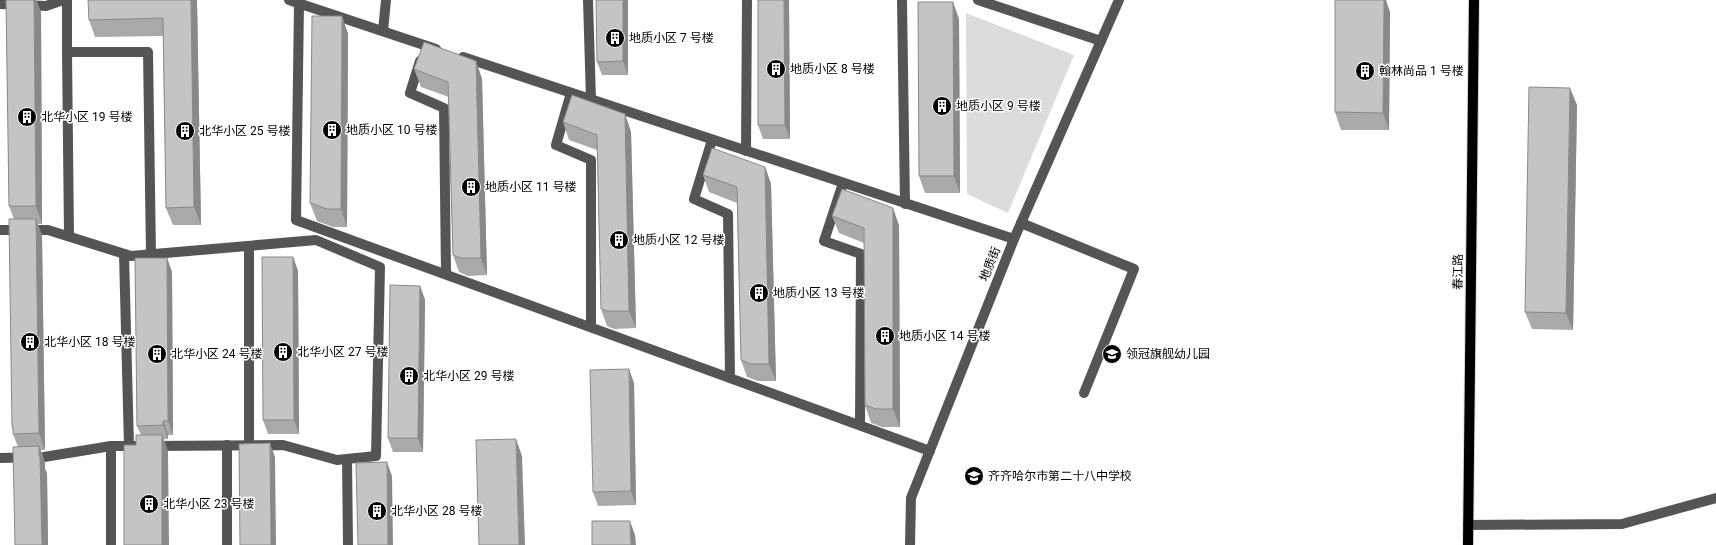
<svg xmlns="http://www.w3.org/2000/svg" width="1716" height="545" viewBox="0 0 1716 545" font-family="Roboto,'Noto Sans SC',sans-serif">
<rect width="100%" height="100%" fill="#fff"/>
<path fill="#dcdcdc" d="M 966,13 L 1074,55 L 1008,213 L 967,194 Z"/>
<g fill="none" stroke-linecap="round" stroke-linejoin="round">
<defs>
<path id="major" d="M 1468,545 L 1474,0"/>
</defs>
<use href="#major" stroke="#dbdbdb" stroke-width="12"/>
<g stroke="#555" stroke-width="10">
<path d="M 67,0 L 67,52 L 148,52 L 151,255"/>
<path d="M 289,0 L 436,49"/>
<path d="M 588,0 L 591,100"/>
<path d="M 902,0 L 905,204"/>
<path d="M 978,0 L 1101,41"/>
<path d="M 299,3 L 296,220 L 930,451"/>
<path d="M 0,4 L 46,6 L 63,0"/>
<path d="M 383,31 L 386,0"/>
<path d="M 67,52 L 69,236"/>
<path d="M 463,57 L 1014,239"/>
<path d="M 420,61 L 410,93 L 444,108 L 446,274"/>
<path d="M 571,93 L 556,145 L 591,160 L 591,327"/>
<path d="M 712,140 L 694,199 L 728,214 L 730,378"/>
<path d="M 746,151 L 747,0"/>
<path d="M 843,183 L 824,241 L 861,254 L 860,425"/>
<path d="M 1021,223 L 1134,269 L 1084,393"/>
<path d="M 0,230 L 48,230 L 131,256 L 316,240 L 380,267 L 376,456 L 337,460 L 283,445 L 153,446"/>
<path d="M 124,254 L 129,446"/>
<path d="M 227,445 L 227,545"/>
<path d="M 249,445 L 249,246"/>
<path d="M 111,446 L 111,545"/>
<path d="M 0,458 L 44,457 L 111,446 L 137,446"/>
<path d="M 347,459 L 348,545"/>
<path d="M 1468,525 L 1622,524 L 1716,498"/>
<path d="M 910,545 L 911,498 L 1014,239 L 1119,0"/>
</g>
<use href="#major" stroke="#000" stroke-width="10"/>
</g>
<g fill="#a9a9a9">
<path d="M 6,0 L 36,0 L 41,12 L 42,224 L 38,224 L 42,236 L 45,450 L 41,450 L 45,463 L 45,469 L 47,473 L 48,545 L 15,545 L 18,447 L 13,434 L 13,431 L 12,426 L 14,219 L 9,206 Z"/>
<path d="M 88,0 L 197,0 L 201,225 L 173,225 L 166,208 L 163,36 L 95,37 L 89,20 Z"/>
<path d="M 628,0 L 628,75 L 602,75 L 597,62 Z"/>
<path d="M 758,0 L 789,0 L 790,139 L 763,139 L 758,125 Z"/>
<path d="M 1390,12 L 1389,130 L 1341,130 L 1335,112 Z"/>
<path d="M 342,16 L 348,34 L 347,227 L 333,227 L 317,221 L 310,203 Z"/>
<path d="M 959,19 L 960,193 L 925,193 L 919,176 Z"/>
<path d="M 476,61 L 482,79 L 487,275 L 468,276 L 459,272 L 453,255 L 449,97 L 421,87 L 414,69 Z"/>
<path d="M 1577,105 L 1573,330 L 1532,329 L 1525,312 Z"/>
<path d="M 625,114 L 631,132 L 636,328 L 614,329 L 607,326 L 601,309 L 597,150 L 569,140 L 563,122 Z"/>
<path d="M 765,167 L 771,184 L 776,381 L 758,381 L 747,377 L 741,360 L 737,203 L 709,192 L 703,175 Z"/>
<path d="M 832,216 L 899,225 L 900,427 L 882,427 L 871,423 L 865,405 L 864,243 L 839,233 Z"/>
<path d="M 293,257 L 298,271 L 299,434 L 268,434 L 263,420 Z"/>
<path d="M 167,258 L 172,272 L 173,435 L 168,435 L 168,439 L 164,439 L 168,452 L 136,445 L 141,435 L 137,426 Z"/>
<path d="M 420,286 L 425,300 L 423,452 L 393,452 L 388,438 Z"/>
<path d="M 634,383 L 636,505 L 598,506 L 593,492 Z"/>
</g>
<g fill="#898989">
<path d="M 34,0 L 36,0 L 41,12 L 42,224 L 36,206 Z"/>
<path d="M 191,0 L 197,0 L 201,225 L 194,207 Z"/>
<path d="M 623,0 L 628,0 L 628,75 L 623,61 Z"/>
<path d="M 784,0 L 789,0 L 790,139 L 785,125 Z"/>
<path d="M 1384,0 L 1386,0 L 1390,12 L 1389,130 L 1383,113 Z"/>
<path d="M 953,2 L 959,19 L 960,193 L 954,176 Z"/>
<path d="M 342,16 L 348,34 L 347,227 L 341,209 Z"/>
<path d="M 476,61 L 482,79 L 487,275 L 481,258 Z"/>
<path d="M 1570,88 L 1577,105 L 1573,330 L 1566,313 Z"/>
<path d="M 625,114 L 631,132 L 636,328 L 629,311 Z"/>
<path d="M 765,167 L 771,184 L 776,381 L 769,364 Z"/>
<path d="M 893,208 L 899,225 L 900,427 L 893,409 Z"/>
<path d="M 36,219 L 42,236 L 45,450 L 39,433 Z"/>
<path d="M 293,257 L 298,271 L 299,434 L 294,420 Z"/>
<path d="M 167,258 L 172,272 L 173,435 L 168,421 Z"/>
<path d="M 420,286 L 425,300 L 423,452 L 418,438 Z"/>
<path d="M 629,369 L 634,383 L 636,505 L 631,491 Z"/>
<path d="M 163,421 L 168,435 L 168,439 L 163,425 Z"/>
<path d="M 162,435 L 168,452 L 169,545 L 162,545 Z"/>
<path d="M 516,439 L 522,456 L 525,545 L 519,545 Z"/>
<path d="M 270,443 L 275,457 L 276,545 L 271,545 Z"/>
<path d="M 39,446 L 45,463 L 45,469 L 47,473 L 48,545 L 42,545 Z"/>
<path d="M 387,462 L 392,476 L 393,545 L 388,545 Z"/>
<path d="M 630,521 L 635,535 L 636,545 L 631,545 Z"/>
</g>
<g fill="#c4c4c4" stroke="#898989">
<path d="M 6,0 L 34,0 L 36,206 L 9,206 Z"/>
<path d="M 88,0 L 191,0 L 194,207 L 166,208 L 163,18 L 89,20 Z"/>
<path d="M 596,0 L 623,0 L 623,61 L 597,62 Z"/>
<path d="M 758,0 L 784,0 L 785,125 L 758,125 Z"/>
<path d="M 1335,0 L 1384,0 L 1383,113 L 1335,112 Z"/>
<path d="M 918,2 L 953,2 L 954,176 L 919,176 Z"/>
<path d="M 312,16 L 342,16 L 341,209 L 327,209 L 310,203 Z"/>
<path d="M 424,42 L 476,61 L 481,258 L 461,258 L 453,255 L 448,82 L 414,69 Z"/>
<path d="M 1529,87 L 1570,88 L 1566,313 L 1525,312 Z"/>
<path d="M 572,95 L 625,114 L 629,311 L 608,311 L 601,309 L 597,135 L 563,122 Z"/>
<path d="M 712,148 L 765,167 L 769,364 L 751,364 L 741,360 L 737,187 L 703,175 Z"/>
<path d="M 842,189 L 893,208 L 893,409 L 876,409 L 865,405 L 864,228 L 832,216 Z"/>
<path d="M 9,219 L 36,219 L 39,433 L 13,434 L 13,426 L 12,426 Z"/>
<path d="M 262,257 L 293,257 L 294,420 L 263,420 Z"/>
<path d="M 135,258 L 167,258 L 168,421 L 163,421 L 163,425 L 137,426 Z"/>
<path d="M 390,285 L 420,286 L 418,438 L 388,438 Z"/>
<path d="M 629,369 L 631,491 L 593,492 L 590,370 Z"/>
<path d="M 136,435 L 162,435 L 162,545 L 124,545 L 124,445 L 136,445 Z"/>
<path d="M 516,439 L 519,545 L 479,545 L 476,440 Z"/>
<path d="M 270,443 L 271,545 L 240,545 L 239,444 Z"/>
<path d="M 39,446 L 39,456 L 40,456 L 42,545 L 15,545 L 13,447 Z"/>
<path d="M 387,462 L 388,545 L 358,545 L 356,463 Z"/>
<path d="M 592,521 L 630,521 L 631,545 L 592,545 Z"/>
</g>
<defs>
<symbol id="building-disc" viewBox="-11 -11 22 22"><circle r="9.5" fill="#000" stroke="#fff"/><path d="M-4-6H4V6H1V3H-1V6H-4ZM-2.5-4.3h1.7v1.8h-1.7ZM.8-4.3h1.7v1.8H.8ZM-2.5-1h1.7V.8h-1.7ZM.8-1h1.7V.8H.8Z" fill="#fff"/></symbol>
<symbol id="school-disc" viewBox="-11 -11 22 22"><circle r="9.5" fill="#000" stroke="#fff"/><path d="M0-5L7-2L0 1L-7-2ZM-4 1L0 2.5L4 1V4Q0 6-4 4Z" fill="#fff"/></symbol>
</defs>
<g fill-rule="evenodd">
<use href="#building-disc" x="604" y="27" width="22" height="22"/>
<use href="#building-disc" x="765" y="58" width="22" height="22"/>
<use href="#building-disc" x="1354" y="60" width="22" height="22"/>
<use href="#building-disc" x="931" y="95" width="22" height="22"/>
<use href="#building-disc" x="16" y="106" width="22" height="22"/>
<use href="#building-disc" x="321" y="119" width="22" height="22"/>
<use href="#building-disc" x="174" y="120" width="22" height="22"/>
<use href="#building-disc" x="460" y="176" width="22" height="22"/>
<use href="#building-disc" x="608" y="229" width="22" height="22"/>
<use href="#building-disc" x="748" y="282" width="22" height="22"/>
<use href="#building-disc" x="874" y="325" width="22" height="22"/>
<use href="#building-disc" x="19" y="331" width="22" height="22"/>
<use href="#building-disc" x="272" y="341" width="22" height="22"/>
<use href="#building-disc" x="146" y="343" width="22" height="22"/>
<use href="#school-disc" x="1101" y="343" width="22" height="22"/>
<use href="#building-disc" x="398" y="365" width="22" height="22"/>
<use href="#school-disc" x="963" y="465" width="22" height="22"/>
<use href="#building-disc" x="138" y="493" width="22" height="22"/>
<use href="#building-disc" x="366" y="500" width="22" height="22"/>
</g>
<g text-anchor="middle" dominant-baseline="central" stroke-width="3" stroke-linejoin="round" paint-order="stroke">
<g font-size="12" fill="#000" stroke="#fff" text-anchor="start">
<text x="629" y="38">地质小区 7 号楼</text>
<text x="790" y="69">地质小区 8 号楼</text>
<text x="1379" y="71">翰林尚品 1 号楼</text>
<text x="956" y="106">地质小区 9 号楼</text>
<text x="41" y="117">北华小区 19 号楼</text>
<text x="346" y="130">地质小区 10 号楼</text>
<text x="199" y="131">北华小区 25 号楼</text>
<text x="485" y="187">地质小区 11 号楼</text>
<text x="633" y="240">地质小区 12 号楼</text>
<text x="773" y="293">地质小区 13 号楼</text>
<text x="899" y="336">地质小区 14 号楼</text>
<text x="44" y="342">北华小区 18 号楼</text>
<text x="297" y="352">北华小区 27 号楼</text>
<text x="171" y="354">北华小区 24 号楼</text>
<text x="1126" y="354">领冠旗舰幼儿园</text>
<text x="423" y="376">北华小区 29 号楼</text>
<text x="988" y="476">齐齐哈尔市第二十八中学校</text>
<text x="163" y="504">北华小区 23 号楼</text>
<text x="391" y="511">北华小区 28 号楼</text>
</g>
<g font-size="12" fill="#000" stroke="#fff">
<text transform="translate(990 264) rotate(-68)">地质街</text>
<text transform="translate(1458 272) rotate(-89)">春江路</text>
</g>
</g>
</svg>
